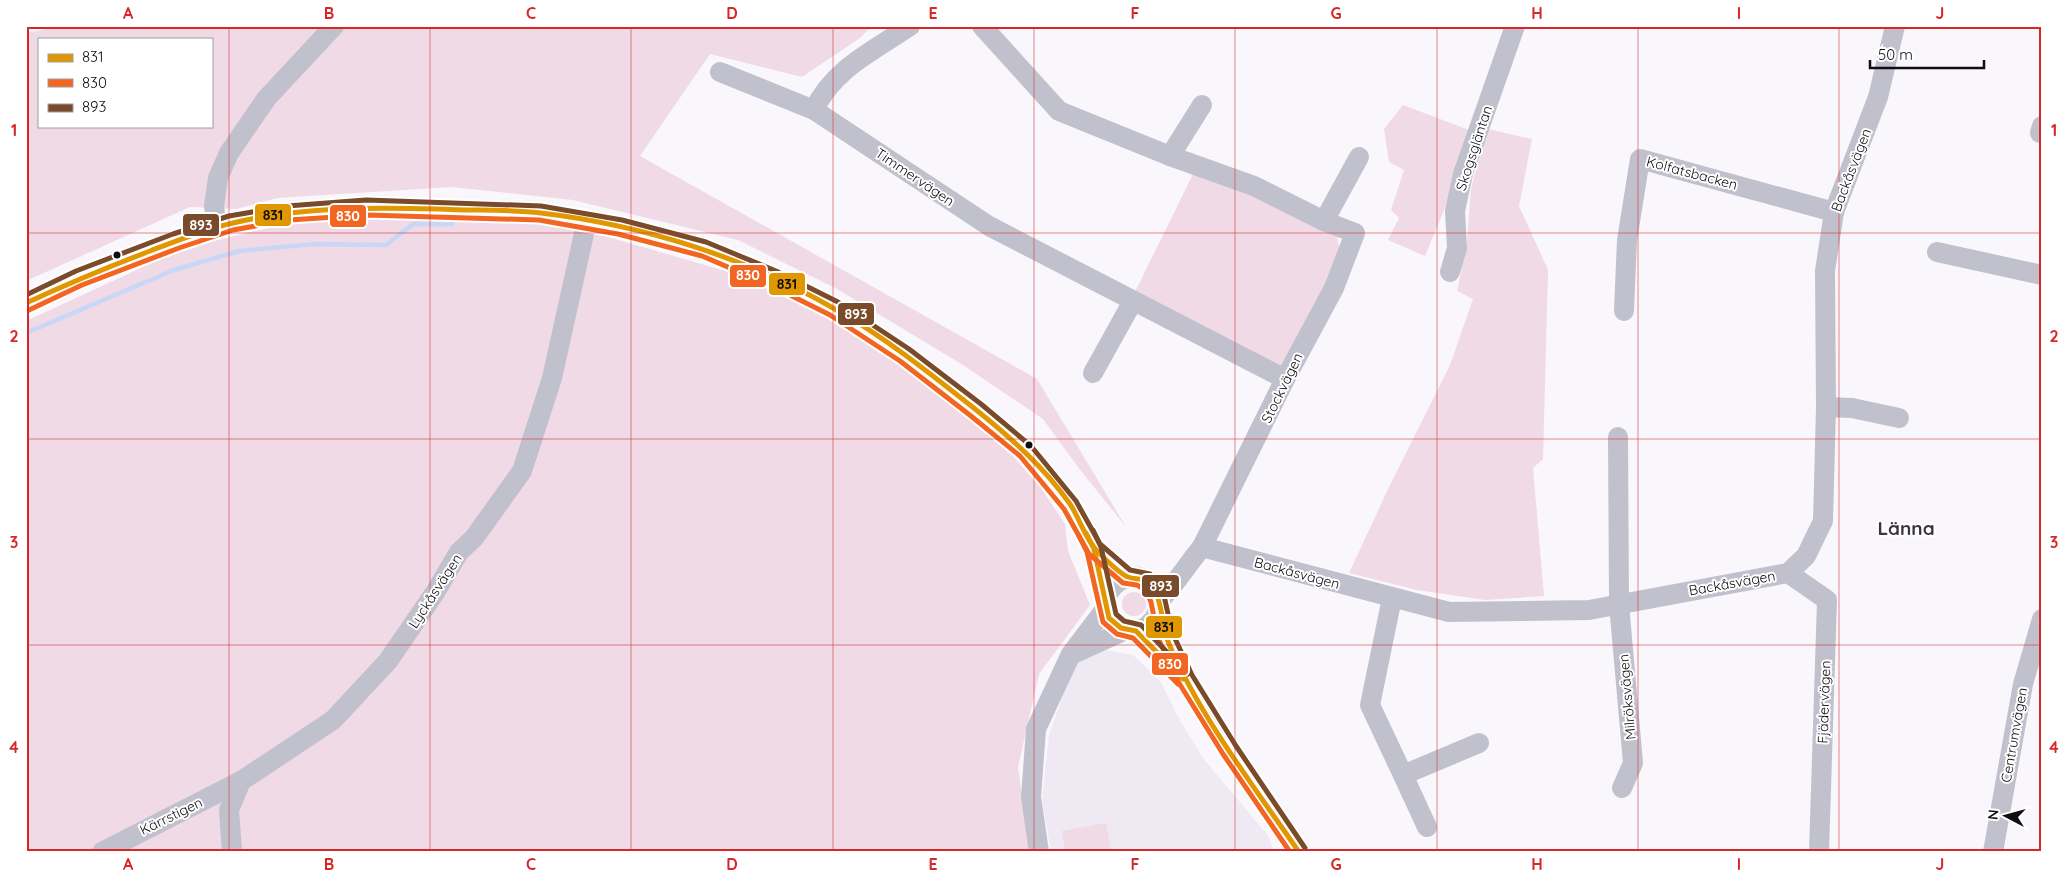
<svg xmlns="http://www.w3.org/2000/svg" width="2068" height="878" viewBox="0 0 2068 878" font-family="Quicksand,sans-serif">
<rect width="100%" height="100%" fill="#faf7fc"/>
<path fill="#eee9f3" d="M 1106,650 L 1133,655 L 1161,682 L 1177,715 L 1203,758 L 1269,837 L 1274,852 L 1051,852 L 1042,799 L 1049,735 L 1074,663 Z"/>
<g fill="#efdae5" fill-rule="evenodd">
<path d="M 63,26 L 872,26 L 860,38 L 802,77 L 710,54 L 640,156 L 1037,379 L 1126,527 L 1078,467 L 1043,419 L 963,365 L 837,289 L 738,240 L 573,200 L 452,187 L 277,198 L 236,209 L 190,207 L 26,281 L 26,33 ZM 39,39 L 211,39 L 211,126 L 39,126 Z"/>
<path d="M 1403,105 L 1469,130 L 1449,198 L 1425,256 L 1388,240 L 1399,218 L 1391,210 L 1404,170 L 1389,162 L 1384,129 Z"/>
<path d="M 1488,129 L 1532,139 L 1519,206 L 1548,270 L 1543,459 L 1533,468 L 1544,596 L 1485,600 L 1417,590 L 1349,573 L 1390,485 L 1450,365 L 1473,299 L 1457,291 L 1467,243 L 1471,188 Z"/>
<path d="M 1194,172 L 1260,198 L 1336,232 L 1342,261 L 1283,373 L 1134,294 Z"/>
<path d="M 400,216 L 544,224 L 605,236 L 746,277 L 840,323 L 894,357 L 1003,445 L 1041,488 L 1065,524 L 1068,551 L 1090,605 L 1039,674 L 1018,767 L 1030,852 L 26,852 L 26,321 L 167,256 L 214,241 L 276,226 L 353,218 Z"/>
<circle cx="1134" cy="604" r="12"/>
<path d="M 1106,823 L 1111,852 L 1065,852 L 1062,831 Z"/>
</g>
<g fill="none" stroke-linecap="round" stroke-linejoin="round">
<path stroke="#c8d6f8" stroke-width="4.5" d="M 26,333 L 174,270 L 239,251 L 314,244 L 386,245 L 413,224 L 452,224"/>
<g stroke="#c1c1cd" stroke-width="20">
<path d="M 982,26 L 1059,111 L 1170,156 L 1254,186 L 1324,221 L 1355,233 L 1334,288 L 1285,379 L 1202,547 C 1187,565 1175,585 1159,601"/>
<path d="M 720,72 L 814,110 L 989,226 L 1285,379"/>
<path d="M 814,110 C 833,69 873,51 910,26"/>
<path d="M 2040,133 L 2042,126"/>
<path d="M 1170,156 L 1202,105"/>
<path d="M 1324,221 L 1359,157"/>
<path d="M 217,228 L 214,206 L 218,178 L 229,153 L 266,99 L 334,26"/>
<path d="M 1937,252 L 2042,275"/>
<path d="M 1450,272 L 1457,248 L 1455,211 L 1463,174 L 1515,26"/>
<path d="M 26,303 L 132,257 L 231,223 L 288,213 L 367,207 L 540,213 L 620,227 L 704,249 L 773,278 L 834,308 L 904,355 L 976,410 L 1025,451 L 1070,505 L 1094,549 L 1106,598 L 1106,608 L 1109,618 L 1116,625 L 1126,630 L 1136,631 L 1146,627 L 1154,619 L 1159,609"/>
<path d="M 1624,311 L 1627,240 L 1640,159 L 1834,212"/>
<path d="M 1093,373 L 1133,301"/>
<path d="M 1826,407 L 1852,408 L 1899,418"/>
<path d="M 1618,437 L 1619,604 L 1633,763 L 1622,788"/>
<path d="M 1202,547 L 1449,612 L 1589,610 L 1788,573 L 1806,556 L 1823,521 L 1826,407 L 1825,271 L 1834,212 L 1878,97 L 1895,26"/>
<path d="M 1788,573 L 1827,600 L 1819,852"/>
<path d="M 1106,598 C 1114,579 1134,569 1151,584 C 1162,595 1159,614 1163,627 C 1165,638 1170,650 1175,659 C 1210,727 1255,789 1299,852"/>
<path d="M 1392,598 L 1370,705 L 1403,775 L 1479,743"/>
<path d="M 1136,631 L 1175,670"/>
<path d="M 1073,654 L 1126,630"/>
<path d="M 1403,775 L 1427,827"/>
<path d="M 102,852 L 241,781 L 333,720 L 388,661 L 436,591 L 459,552 L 474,538 L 522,471 L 552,378 L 587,220"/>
<path d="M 232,852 L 229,810 L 241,781"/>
<path d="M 1039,852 L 1031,797 L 1036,729 L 1071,654 L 1106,608"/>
<path d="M 1993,852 L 2023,684 L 2042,619"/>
</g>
<defs>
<g id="bus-1">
<path d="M 26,303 C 67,284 108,267 150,251 C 177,241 205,229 233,223 C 300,207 369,207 438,209 C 472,211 507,209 541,213 C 642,225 745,257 833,308 C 882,335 931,374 975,409 C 1010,437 1044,467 1070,504 C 1080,519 1085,539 1098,552 C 1104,558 1120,574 1128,577 C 1136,580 1143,577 1150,584 C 1162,595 1162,628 1169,644 C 1199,715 1255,788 1299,852"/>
<path d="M 1086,533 L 1094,549 L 1109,618 L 1121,628 L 1136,631 L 1183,679"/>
</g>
<g id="bus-2">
<path d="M 29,310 L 82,285 L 179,248 L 233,230 L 289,220 L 367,215 L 539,220 L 618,234 L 702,256 L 770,285 L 830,315 L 900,361 L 971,416 L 1020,456 L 1064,509 L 1089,554 L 1123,583 L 1137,585 L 1146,591 L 1151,602 L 1158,638 L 1179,683 L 1223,754 L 1290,852"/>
<path d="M 1079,536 L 1087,552 L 1103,622 L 1117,634 L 1133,638 L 1178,684"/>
</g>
<g id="bus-3">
<path d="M 26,295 L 76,271 L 173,234 L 229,216 L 287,206 L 366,200 L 541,206 L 622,220 L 706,242 L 776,271 L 838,302 L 909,349 L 981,404 L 1031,446 L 1076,501 L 1100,544 L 1130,570 L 1150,574 L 1158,581 L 1163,591 L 1172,632 L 1192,675 L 1236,746 L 1305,848"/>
<path d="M 1093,530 L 1101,547 L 1116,614 L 1124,621 L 1141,625 L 1188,674"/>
</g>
</defs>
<use href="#bus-1" stroke="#fff" stroke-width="9"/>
<use href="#bus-2" stroke="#fff" stroke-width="9"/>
<use href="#bus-3" stroke="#fff" stroke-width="9"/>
<use href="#bus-1" stroke="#e09702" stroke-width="5"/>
<use href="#bus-2" stroke="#f26522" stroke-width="5"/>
<use href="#bus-3" stroke="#7a4b2a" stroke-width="5"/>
</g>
<path fill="none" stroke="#d62828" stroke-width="1" stroke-opacity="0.55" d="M 229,26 L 229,852M 430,26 L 430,852M 631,26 L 631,852M 833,26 L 833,852M 1034,26 L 1034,852M 1235,26 L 1235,852M 1437,26 L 1437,852M 1638,26 L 1638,852M 1839,26 L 1839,852M 26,233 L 2042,233M 26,439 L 2042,439M 26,645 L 2042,645"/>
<g fill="#0f0c12" stroke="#fff" stroke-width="2">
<circle cx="117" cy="255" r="4.5"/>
<circle cx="1029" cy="445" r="4.5"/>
</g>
<g text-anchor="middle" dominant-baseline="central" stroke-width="4" stroke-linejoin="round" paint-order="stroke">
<g font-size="14" fill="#0f0c12" stroke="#fff">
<text transform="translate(1474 148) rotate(-72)">Skogsgläntan</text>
<text transform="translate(1851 170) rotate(-69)">Backåsvägen</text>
<text transform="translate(1692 173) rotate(15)">Kolfatsbacken</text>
<text transform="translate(915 177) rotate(34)">Timmervägen</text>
<text transform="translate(1282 388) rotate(-64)">Stockvägen</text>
<text transform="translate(1297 573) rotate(15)">Backåsvägen</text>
<text transform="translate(1732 583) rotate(-10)">Backåsvägen</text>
<text transform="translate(435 591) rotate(-57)">Lyckåsvägen</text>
<text transform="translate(1627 697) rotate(-95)">Milröksvägen</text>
<text transform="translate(1824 702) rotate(-88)">Fjädervägen</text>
<text transform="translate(2014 735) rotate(-80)">Centrumvägen</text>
<text transform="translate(171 816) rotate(-26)">Kärrstigen</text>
</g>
<g font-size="19" font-weight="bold" fill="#3a3441" stroke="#fff">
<text x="1906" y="528">Länna</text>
</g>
</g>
<g stroke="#fff" stroke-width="2">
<rect x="254" y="203" width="38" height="24" rx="5" fill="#e09702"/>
<rect x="329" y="204" width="38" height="24" rx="5" fill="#f26522"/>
<rect x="182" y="213" width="38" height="24" rx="5" fill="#7a4b2a"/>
<rect x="729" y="264" width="38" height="24" rx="5" fill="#f26522"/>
<rect x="768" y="272" width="38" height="24" rx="5" fill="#e09702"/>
<rect x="837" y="302" width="38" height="24" rx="5" fill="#7a4b2a"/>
<rect x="1141" y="574" width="39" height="24" rx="5" fill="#7a4b2a"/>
<rect x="1145" y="615" width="38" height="24" rx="5" fill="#e09702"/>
<rect x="1151" y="652" width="38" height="24" rx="5" fill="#f26522"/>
</g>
<g font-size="14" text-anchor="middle" font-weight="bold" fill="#fff">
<text x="348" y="221">830</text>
<text x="201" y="230">893</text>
<text x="748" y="280">830</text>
<text x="856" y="319">893</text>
<text x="1161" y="591">893</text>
<text x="1170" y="669">830</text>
</g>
<g font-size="14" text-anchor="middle" font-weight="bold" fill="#111">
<text x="273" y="220">831</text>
<text x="787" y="289">831</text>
<text x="1164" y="632">831</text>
</g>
<rect width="2068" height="878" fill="none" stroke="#ffffff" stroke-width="55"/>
<rect x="38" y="38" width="175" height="90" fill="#ffffff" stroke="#9f9ea0"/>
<rect x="48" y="54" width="25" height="8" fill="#e09702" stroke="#9f9ea0"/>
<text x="82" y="62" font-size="15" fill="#0f0c12">831</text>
<rect x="48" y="79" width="25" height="8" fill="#f26522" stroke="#9f9ea0"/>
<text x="82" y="88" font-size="15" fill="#0f0c12">830</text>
<rect x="48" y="104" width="25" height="8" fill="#7a4b2a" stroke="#9f9ea0"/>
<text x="82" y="112" font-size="15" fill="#0f0c12">893</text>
<g transform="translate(2006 816) rotate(276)" stroke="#ffffff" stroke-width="4" paint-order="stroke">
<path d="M0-4L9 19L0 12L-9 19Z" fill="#0f0c12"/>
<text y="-8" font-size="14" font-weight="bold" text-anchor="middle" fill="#0f0c12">N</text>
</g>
<path d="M1870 60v8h114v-8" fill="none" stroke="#0f0c12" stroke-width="2.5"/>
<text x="1878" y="60" font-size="15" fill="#0f0c12" stroke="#ffffff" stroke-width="4" paint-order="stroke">50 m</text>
<rect x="28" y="28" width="2012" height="822" fill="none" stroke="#d62828" stroke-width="2"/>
<g font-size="16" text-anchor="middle" font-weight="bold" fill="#d62828">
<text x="128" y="19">A</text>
<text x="329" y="19">B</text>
<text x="531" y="19">C</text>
<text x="732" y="19">D</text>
<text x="933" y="19">E</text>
<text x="1135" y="19">F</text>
<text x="1336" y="19">G</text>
<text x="1537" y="19">H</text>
<text x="1739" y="19">I</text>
<text x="1940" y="19">J</text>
<text x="14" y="136">1</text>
<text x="2054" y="136">1</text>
<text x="14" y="342">2</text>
<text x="2054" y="342">2</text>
<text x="14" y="548">3</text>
<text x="2054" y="548">3</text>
<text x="14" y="753">4</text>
<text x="2054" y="753">4</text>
<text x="128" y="870">A</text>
<text x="329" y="870">B</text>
<text x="531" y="870">C</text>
<text x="732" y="870">D</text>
<text x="933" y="870">E</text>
<text x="1135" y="870">F</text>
<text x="1336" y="870">G</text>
<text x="1537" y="870">H</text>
<text x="1739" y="870">I</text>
<text x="1940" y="870">J</text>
</g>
</svg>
